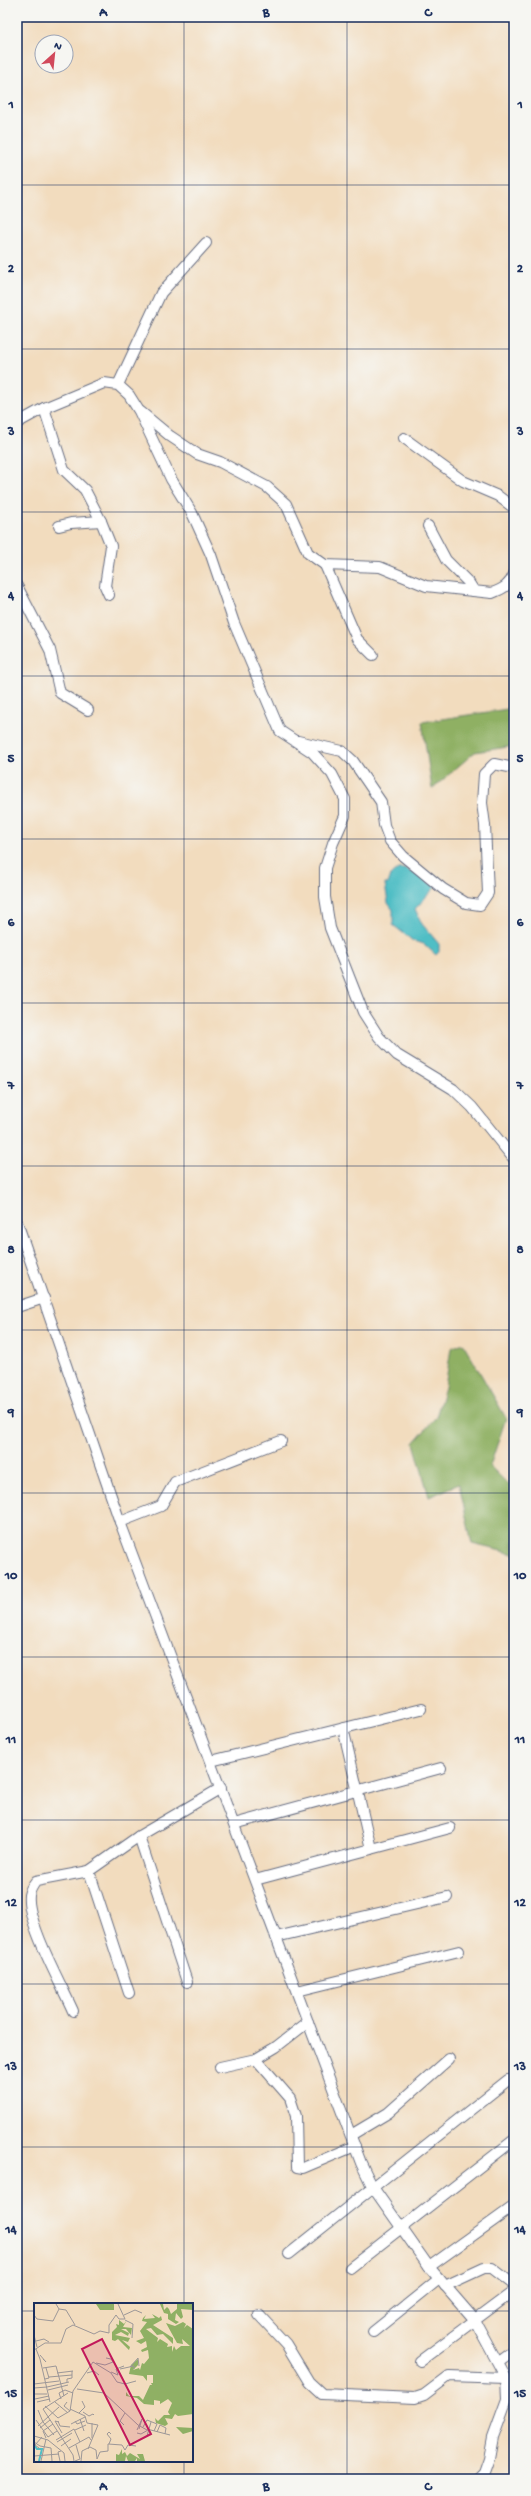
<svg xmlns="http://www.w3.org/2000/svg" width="531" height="2496" viewBox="0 0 531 2496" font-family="'Gochi Hand',sans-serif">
<rect width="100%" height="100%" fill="#f6f6f2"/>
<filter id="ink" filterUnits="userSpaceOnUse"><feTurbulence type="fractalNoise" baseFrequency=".025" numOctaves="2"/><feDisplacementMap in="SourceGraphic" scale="8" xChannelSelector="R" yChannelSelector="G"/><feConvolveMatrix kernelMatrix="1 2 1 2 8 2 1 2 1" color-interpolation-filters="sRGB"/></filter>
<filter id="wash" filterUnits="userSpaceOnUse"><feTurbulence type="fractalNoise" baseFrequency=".012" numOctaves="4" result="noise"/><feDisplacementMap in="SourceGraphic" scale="16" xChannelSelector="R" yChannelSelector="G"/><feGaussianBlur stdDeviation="0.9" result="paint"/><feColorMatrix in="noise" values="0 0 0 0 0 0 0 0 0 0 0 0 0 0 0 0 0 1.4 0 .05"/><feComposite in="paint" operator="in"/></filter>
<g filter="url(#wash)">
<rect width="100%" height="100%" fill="#f2dcbe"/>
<g fill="#8fb064" stroke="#557061">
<path d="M 514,708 L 514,746 L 475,752 L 432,789 L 422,722 Z"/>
<path d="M 463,1343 L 506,1418 L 490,1466 L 510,1486 L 514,1483 L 514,1554 L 472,1544 L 459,1484 L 429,1497 L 414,1443 L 436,1417 L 445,1387 L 451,1348 Z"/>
</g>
<path fill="#4fbec5" stroke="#357692" d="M 398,869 L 406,869 L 436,886 L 415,909 L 422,924 L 439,944 L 439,952 L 436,955 L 424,944 L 413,941 L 393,925 L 393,910 L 388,903 L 385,884 L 388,884 L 391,875 Z"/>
</g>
<g filter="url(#ink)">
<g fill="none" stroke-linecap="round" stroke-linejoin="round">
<defs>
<g id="minor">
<path d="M 118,385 L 161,293 L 206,243"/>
<path d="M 44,408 L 64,470 L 85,490 L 101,521 L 111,546 L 105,586 L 109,595"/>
<path d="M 141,412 L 170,436 L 197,454 L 220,462 L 267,487 L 286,504 L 308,553 L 325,565 L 380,567 L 426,586 L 492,593 C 503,589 510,585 514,574"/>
<path d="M 17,423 L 44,408 L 104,383 L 118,385 L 129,395 L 139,411 L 171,479 L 192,513 L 211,555 L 234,623 L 280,731 L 312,752 L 332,774 L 345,799 L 345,816 L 333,843 L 325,868 L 325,897 L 330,928 L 363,1012 L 379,1037 L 397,1055 L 453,1089 L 472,1107 L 514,1159"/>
<path d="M 404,438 L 463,481 L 498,496 L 514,508"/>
<path d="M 59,526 L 71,523 L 101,521"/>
<path d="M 428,526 L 446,560 L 469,583 L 474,591"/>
<path d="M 325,565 L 357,639 L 373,655"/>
<path d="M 17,586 L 50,650 L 60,693 L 88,710"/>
<path d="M 298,741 L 342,751 L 353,761 L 381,802 L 384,825 L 390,841 L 403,856 L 443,889 L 466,903 L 480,905 L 488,893 L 485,825 L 482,803 L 484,774 L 494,764 L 514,768"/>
<path d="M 17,1222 L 120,1522 L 361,2163 L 372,2186 L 429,2267 L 474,2319 L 506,2378 L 507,2399 L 493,2437 L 489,2459 L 484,2473 L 478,2479"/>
<path d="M 17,1307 L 44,1298"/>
<path d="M 120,1522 L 161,1506 L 175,1482 L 281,1441"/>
<path d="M 343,1728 L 371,1849"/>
<path d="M 211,1761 L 421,1709"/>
<path d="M 234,1824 L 441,1768"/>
<path d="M 139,1836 L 187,1982"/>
<path d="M 89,1871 L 129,1993"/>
<path d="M 255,1880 L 450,1828"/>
<path d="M 276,1937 L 447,1897"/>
<path d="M 297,1991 L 459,1951"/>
<path d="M 73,2011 C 61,1984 26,1921 29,1895 C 30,1889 33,1885 36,1881 L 89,1871 L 139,1836 L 221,1788"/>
<path d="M 256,2059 L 290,2098 L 296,2116 L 297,2167 L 303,2168 L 355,2146"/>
<path d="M 220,2067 L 256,2059 L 276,2047 L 308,2022"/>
<path d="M 351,2135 L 388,2113 L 449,2059"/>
<path d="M 289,2254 L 508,2080 L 514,2080"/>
<path d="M 429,2267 L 514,2206"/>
<path d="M 350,2268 L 514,2140"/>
<path d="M 445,2286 L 484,2268 L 492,2268 L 514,2285"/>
<path d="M 259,2315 L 286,2344 L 309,2382 L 322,2394 L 415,2398 L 424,2395 L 449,2376 L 506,2378"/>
<path d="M 373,2332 L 439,2279"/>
<path d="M 420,2361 L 514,2291"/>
<path d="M 499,2362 L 514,2351"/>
</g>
</defs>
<use href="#minor" stroke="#666c80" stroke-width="12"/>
<use href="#minor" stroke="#fff" stroke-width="10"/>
</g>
</g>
<path fill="none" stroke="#1b2f5e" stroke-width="1" stroke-opacity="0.55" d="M 184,17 L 184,2304M 347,17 L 347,2479M 17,185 L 514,185M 17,349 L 514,349M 17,512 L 514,512M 17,676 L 514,676M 17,839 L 514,839M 17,1003 L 514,1003M 17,1166 L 514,1166M 17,1330 L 514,1330M 17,1493 L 514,1493M 17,1657 L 514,1657M 17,1820 L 514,1820M 17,1984 L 514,1984M 17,2147 L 514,2147M 17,2311 L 35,2311M 192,2311 L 514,2311M 184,2461 L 184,2479"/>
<g transform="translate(34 2303)">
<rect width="159" height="159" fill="#f2dcbe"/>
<path d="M 62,1 L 80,1 L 80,7 L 66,7 ZM 126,1 L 129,1 L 130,7 L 133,4 L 135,6 L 137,11 L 143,6 L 143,1 L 159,1 L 159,7 L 147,6 L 149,14 L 147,16 L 142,10 L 141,17 L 145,19 L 142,21 L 134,16 L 134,11 L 130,10 ZM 118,11 L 125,15 L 127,13 L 128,17 L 119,22 L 139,35 L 139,41 L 129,31 L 123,32 L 117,25 L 112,26 L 124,35 L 123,39 L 126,36 L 134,41 L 133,44 L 138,43 L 138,49 L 140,43 L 142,47 L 147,43 L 156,43 L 148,36 L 149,41 L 143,40 L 132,20 L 141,23 L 149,19 L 152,21 L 150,25 L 153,22 L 159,26 L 159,111 L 144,113 L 141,111 L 138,116 L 131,115 L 134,121 L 131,123 L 122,120 L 121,115 L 124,118 L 130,112 L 136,112 L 134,109 L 138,100 L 134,96 L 126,101 L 126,98 L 120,97 L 120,102 L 110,101 L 103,95 L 92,93 L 92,89 L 95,93 L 105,93 L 109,97 L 116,82 L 118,82 L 117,80 L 119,80 L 119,72 L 113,72 L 113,78 L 109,73 L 95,71 L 97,62 L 104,56 L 104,62 L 99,67 L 105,65 L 106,67 L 108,60 L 110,61 L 115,55 L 114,47 L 108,49 L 107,47 L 113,44 L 112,38 L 107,41 L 102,38 L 110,35 L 106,28 L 113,19 L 108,18 L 109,15 L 112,12 L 110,16 L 121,15 ZM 85,17 L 90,21 L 93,17 L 89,24 L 98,25 L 97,32 L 92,26 L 87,26 L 95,30 L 94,33 L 87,29 L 81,32 L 96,35 L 94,39 L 88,37 L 96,44 L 95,47 L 84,36 L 81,38 L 78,37 L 78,29 L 83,24 L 82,21 L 85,22 ZM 142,124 L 159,125 L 159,128 L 149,131 ZM 88,146 L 88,151 L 91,149 L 93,153 L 96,150 L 106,156 L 103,151 L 109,151 L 111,158 L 103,158 L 103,155 L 101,158 L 94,158 L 92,153 L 91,158 L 82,158 L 82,151 L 85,152 Z" fill="#8fb064"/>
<path fill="none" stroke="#4fbec5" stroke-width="2" d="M 0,142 L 3,146 L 8,146 L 5,158"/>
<path fill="none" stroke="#9c9798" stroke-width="1" d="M 25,6 L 32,7 L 41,22M 0,12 L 3,16 L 19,18 L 25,6 L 22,1M 90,12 L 101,7 L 108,10M 91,17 L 99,21 L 98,35M 0,32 L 3,44M 2,38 L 10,36 L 15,39M 2,46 L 6,56 L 16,99M 0,47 L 11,40 L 27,40 L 32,26 L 39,22 L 60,31 L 66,28 L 75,30 L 75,22 L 82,12 L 85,16 L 91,16 L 84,1M 6,52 L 12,59 L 9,56M 62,60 L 71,62 L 79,59 L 77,56 L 72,55M 96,64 L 104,55 L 105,63M 9,65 L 22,63 L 30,93M 86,66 L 100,63 L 100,66M 77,69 L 84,72 L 82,66 L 90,63M 23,70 L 39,68M 53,70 L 60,68 L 65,72M 15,74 L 38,72M 11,76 L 15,75 L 12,65M 33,79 L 33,76 L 38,75 L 38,68M 0,81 L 25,78M 13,84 L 35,79M 0,85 L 13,84M 43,86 L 70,90 L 104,122 L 113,127M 14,87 L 34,82M 34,90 L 9,106 L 39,152 L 40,158M 0,91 L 13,91M 1,96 L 15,93M 27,96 L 25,90 L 31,87 L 39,90M 3,99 L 16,96M 21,99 L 34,110M 33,99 L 30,103 L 36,108M 11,103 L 24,115M 36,106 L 51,113 L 53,120 L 64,122 L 54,146M 4,107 L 9,119 L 20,132M 49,109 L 55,113 L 59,111 L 60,112M 45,110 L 51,104 L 48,98M 24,115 L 36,108 L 39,88 L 59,59 L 77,70 L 83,79 L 91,81 L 102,78M 46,116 L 50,128M 2,117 L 14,134 L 23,128M 24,118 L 26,123 L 36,124M 41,118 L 43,121 L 51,118M 25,119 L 21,118 L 28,130M 58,120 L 58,135M 37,121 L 51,114M 90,122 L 86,118 L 91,110M 4,123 L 25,104M 109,124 L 113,117 L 123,121 L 120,128M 6,125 L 16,117M 40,126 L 46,139M 113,126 L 136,132M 41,127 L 52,122M 103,127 L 108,116 L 105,126M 123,129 L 126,122 L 132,125 L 131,131M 103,130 L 107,131 L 114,127M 0,133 L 14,137 L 30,150 L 31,158M 113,133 L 117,119M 12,135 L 9,128 L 19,121M 22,137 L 40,126M 0,139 L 6,143 L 17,145 L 18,158M 23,139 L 38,130M 75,141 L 77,136 L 73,131 L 75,129 L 77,131M 27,143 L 37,136M 5,145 L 1,142 L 8,134M 35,145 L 55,134 L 57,137M 0,153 L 25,151M 7,158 L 12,136M 26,158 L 24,149 L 27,148M 41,158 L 46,156 L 42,142M 47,158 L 48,148 L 56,144 L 62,147 L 63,156 L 66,149 L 74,148 L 74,141 L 88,142 L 91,147 L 94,142 L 102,143"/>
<path fill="#c2185b" fill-opacity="0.15" stroke="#c2185b" stroke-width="2" d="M 68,36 L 117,131 L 96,142 L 48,46 Z"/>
<rect width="159" height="159" fill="none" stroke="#1b2f5e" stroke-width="2"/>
</g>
<rect width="531" height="2496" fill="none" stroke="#f6f6f2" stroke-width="44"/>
<g transform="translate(54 54) rotate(27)"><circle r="19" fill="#f6f6f2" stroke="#9ea6b7"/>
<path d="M0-3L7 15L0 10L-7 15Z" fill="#d1495b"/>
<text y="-6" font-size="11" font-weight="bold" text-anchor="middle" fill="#1b2f5e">N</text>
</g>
<rect x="22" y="22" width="487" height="2452" fill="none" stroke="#1b2f5e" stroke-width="1.5"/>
<g font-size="13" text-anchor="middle" font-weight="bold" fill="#1b2f5e">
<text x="103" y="16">A</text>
<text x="266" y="16">B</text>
<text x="428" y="16">C</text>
<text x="11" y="108">1</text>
<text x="520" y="108">1</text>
<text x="11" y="272">2</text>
<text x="520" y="272">2</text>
<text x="11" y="435">3</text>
<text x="520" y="435">3</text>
<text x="11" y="599">4</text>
<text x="520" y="599">4</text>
<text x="11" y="762">5</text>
<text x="520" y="762">5</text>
<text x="11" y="926">6</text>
<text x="520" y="926">6</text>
<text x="11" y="1089">7</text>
<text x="520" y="1089">7</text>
<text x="11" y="1253">8</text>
<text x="520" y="1253">8</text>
<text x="11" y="1416">9</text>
<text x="520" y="1416">9</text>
<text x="11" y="1579">10</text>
<text x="520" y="1579">10</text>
<text x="11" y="1743">11</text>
<text x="520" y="1743">11</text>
<text x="11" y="1906">12</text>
<text x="520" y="1906">12</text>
<text x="11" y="2070">13</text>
<text x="520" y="2070">13</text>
<text x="11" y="2233">14</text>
<text x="520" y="2233">14</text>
<text x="11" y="2397">15</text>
<text x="520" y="2397">15</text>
<text x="103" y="2490">A</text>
<text x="266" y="2490">B</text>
<text x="428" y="2490">C</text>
</g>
</svg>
